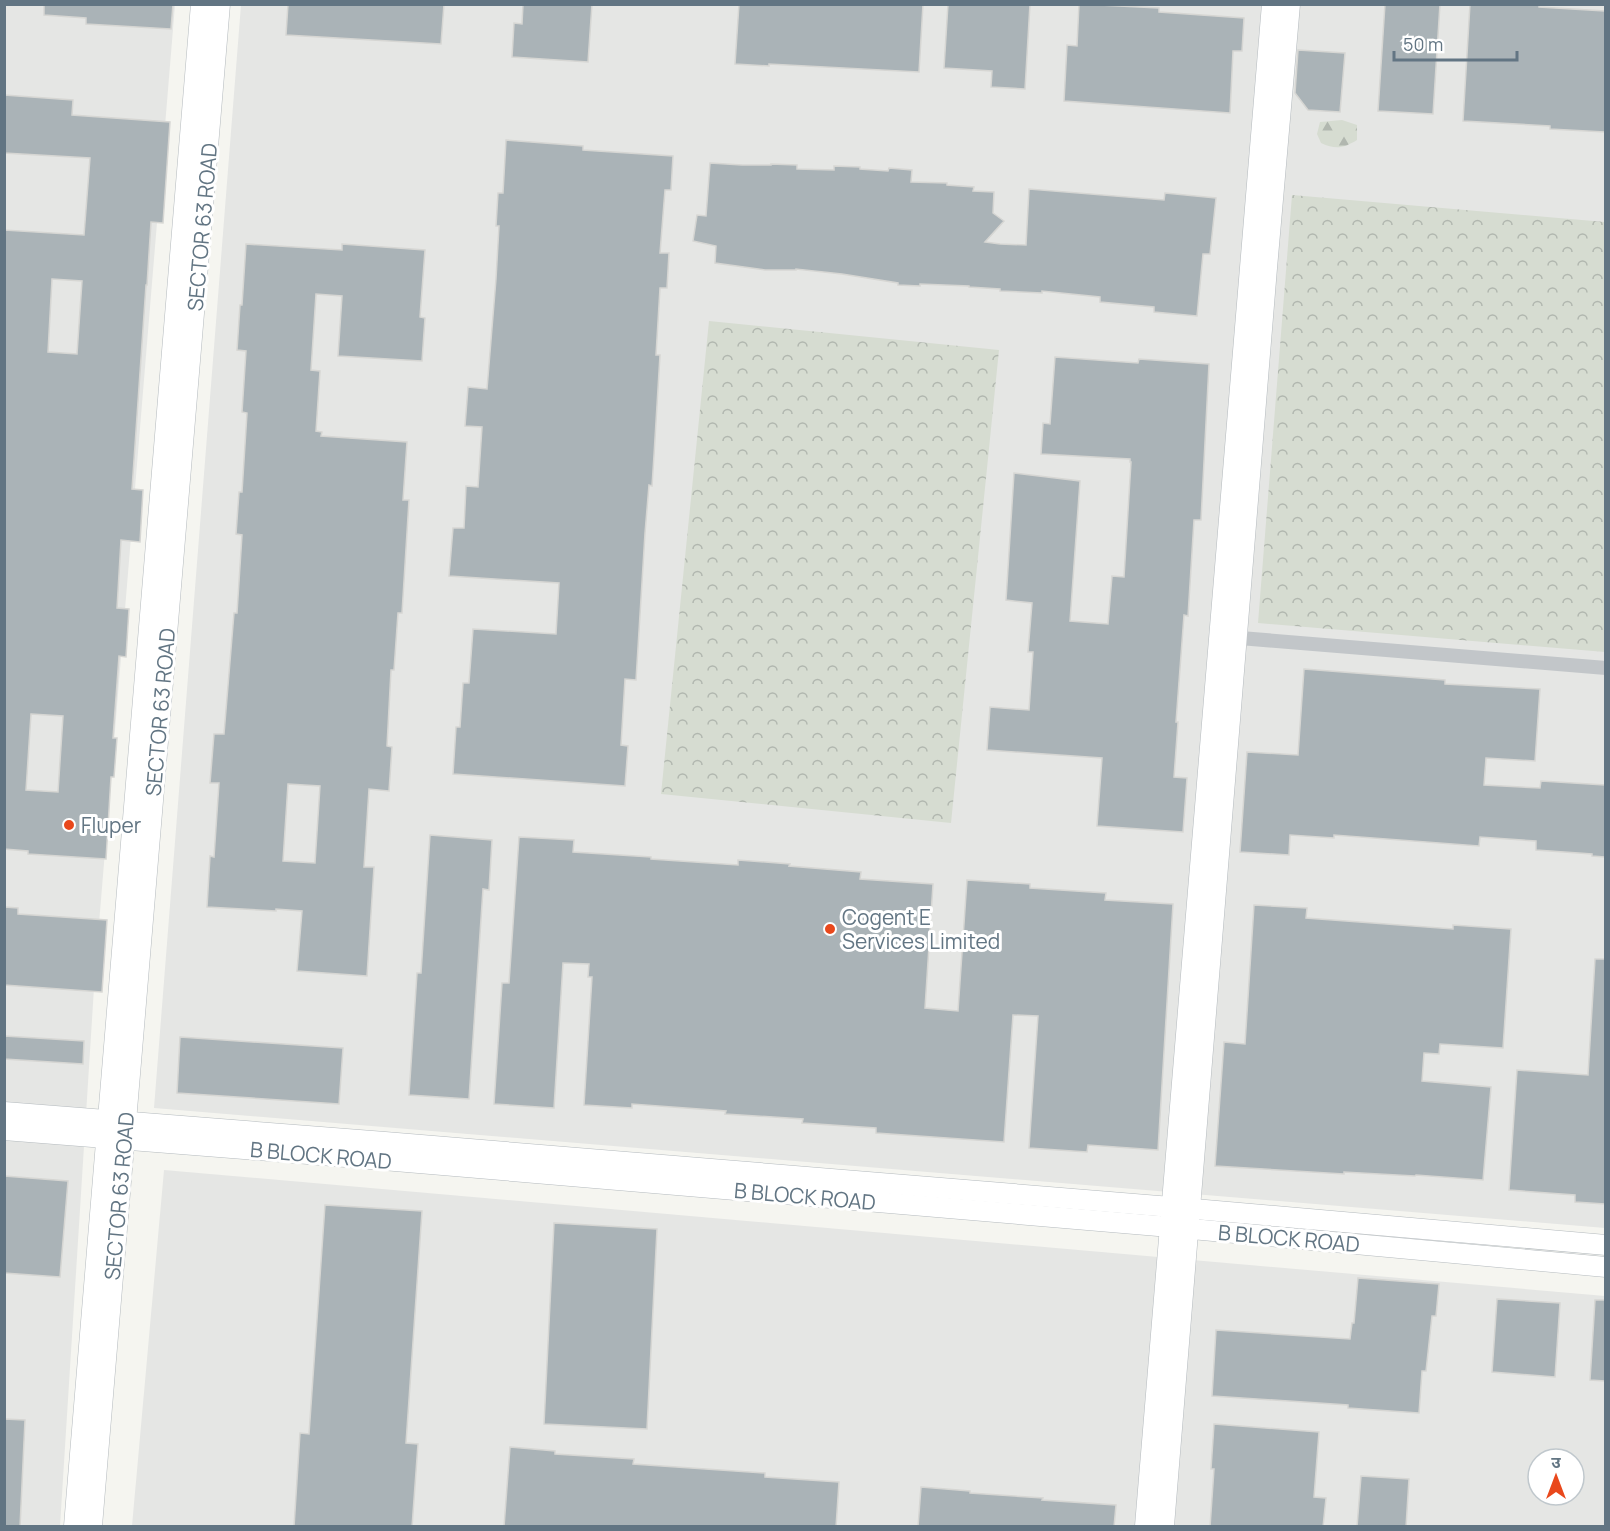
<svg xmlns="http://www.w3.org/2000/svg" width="1610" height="1531" viewBox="0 0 1610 1531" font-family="Manrope,'Noto Sans Devanagari',sans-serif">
<defs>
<pattern id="forest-firs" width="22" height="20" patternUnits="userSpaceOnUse" patternTransform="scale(1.5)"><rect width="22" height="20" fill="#d6dcd1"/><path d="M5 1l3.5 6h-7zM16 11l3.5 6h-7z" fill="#b1b7af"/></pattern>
<pattern id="park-crowns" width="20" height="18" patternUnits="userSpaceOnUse" patternTransform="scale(1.5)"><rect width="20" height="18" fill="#d6dcd1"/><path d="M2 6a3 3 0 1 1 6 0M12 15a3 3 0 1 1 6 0" fill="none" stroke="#b1b7af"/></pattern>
</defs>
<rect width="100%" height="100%" fill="#f5f5f0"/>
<g fill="#e5e6e4" fill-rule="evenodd">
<path d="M 5,5 L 175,5 L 95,972 L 60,1526 L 5,1526 Z"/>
<path d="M 241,5 L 1605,5 L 1605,1228 L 154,1108 Z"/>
<path d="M 164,1170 L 1605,1296 L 1605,1526 L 132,1526 ZM 1538,1459 L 1574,1459 L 1574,1495 L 1538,1495 Z"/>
</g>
<path fill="url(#forest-firs)" d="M 1342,120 L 1357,125 L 1357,140 C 1344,148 1336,150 1321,143 L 1317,134 L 1320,122 Z"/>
<g fill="url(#park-crowns)">
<path d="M 1292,195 L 1605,222 L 1605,652 L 1258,623 Z"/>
<path d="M 709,321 L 999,350 L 951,823 L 661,794 Z"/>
</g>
<g fill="#aab3b7" stroke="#d6d6d3" stroke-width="1.5" fill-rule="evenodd">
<path d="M 44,4 L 173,4 L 171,29 L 86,24 L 86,18 L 44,15 Z"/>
<path d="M 288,4 L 444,4 L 441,44 L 286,35 Z"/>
<path d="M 523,4 L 592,4 L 588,62 L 512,57 L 514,23 L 522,24 Z"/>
<path d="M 739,4 L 923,4 L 919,72 L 769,64 L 769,66 L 735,64 Z"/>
<path d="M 948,4 L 1030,4 L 1025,89 L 991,87 L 992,71 L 944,68 Z"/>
<path d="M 1079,4 L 1159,8 L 1159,12 L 1244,18 L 1242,51 L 1233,51 L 1230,113 L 1064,101 L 1067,45 L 1077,46 Z"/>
<path d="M 1385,4 L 1440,4 L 1433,114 L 1378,111 Z"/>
<path d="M 1470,4 L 1539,4 L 1539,7 L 1605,11 L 1605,132 L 1550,129 L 1550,126 L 1463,121 Z"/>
<path d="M 1298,50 L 1345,53 L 1340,112 L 1308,110 L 1295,93 Z"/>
<path d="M 4,95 L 73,100 L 72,115 L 170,122 L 163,223 L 151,222 L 147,285 L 146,285 L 132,489 L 143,490 L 140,542 L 121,540 L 117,608 L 129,609 L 126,657 L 119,656 L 113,738 L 117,738 L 114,777 L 111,777 L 106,859 L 28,854 L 28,851 L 4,849 L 4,230 L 84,235 L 90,158 L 4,153 ZM 52,279 L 82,281 L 77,354 L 48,352 ZM 31,714 L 63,716 L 58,792 L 26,790 Z"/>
<path d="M 506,140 L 583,146 L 583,150 L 673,156 L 671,190 L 665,190 L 660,253 L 669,253 L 667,288 L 660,288 L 656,355 L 660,355 L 654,455 L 652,486 L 649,485 L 645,533 L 636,680 L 625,679 L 621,745 L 628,746 L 625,786 L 453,774 L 456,727 L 460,727 L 463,683 L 469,683 L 473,629 L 556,634 L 559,583 L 449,576 L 453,528 L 464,528 L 466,486 L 478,487 L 482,427 L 465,426 L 468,387 L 487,389 L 496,279 L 499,226 L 496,226 L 498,193 L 503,193 Z"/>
<path d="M 710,163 L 742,165 L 771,165 L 771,164 L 797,165 L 797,169 L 834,170 L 834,166 L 860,167 L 860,169 L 888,171 L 889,168 L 912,170 L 911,182 L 947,183 L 947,185 L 974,187 L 973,191 L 994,192 L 993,213 L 1004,221 L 985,242 L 1000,244 L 1026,245 L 1029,189 L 1164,200 L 1165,193 L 1216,198 L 1210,254 L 1203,254 L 1197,316 L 1154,312 L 1154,307 L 1100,302 L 1100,297 L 1042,291 L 1042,293 L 1000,291 L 1000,289 L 969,287 L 969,286 L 920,284 L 920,286 L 898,285 L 898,283 L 842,274 L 796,269 L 796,270 L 765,270 L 715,263 L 716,246 L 693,241 L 697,215 L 706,216 Z"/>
<path d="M 246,244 L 342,250 L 342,244 L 425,250 L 420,317 L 425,318 L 422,361 L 338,356 L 342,296 L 316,294 L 311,370 L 320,371 L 316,431 L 322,432 L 321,436 L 407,442 L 403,500 L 409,500 L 402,613 L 398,613 L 394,670 L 391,670 L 387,746 L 392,747 L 389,791 L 369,789 L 364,867 L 374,867 L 367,976 L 297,971 L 302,911 L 276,909 L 276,911 L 207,907 L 210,856 L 214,857 L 219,783 L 210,783 L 214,734 L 224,734 L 234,613 L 237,613 L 242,535 L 236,534 L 239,492 L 242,492 L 247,413 L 242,412 L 246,351 L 237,350 L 240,305 L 242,305 ZM 288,784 L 320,786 L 315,863 L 283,861 Z"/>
<path d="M 1055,357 L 1138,363 L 1139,359 L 1209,364 L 1201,520 L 1194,520 L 1188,616 L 1184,615 L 1176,722 L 1178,722 L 1174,777 L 1187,778 L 1183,832 L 1097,826 L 1102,758 L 987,750 L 990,707 L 1029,710 L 1033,652 L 1028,652 L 1032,603 L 1006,600 L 1014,473 L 1080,481 L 1070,621 L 1108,624 L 1112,576 L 1124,577 L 1131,462 L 1130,462 L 1130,459 L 1041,454 L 1043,423 L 1050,424 Z"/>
<path d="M 1304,669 L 1445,680 L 1445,684 L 1540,689 L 1535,761 L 1486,758 L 1484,785 L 1540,788 L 1541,781 L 1605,785 L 1605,857 L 1592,856 L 1592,854 L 1536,850 L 1536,841 L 1480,837 L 1479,846 L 1334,835 L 1334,838 L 1290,835 L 1289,855 L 1240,852 L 1247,752 L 1298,755 Z"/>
<path d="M 430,835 L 492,840 L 489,890 L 483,889 L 469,1099 L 409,1095 L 417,973 L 421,973 Z"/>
<path d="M 519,837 L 574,840 L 573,852 L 651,857 L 651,859 L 738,865 L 738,860 L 790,864 L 789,866 L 861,872 L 860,879 L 933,884 L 925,1008 L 958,1011 L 967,880 L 1030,884 L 1030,888 L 1106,893 L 1105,900 L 1173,904 L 1158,1150 L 1088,1145 L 1087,1152 L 1029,1148 L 1038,1016 L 1013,1015 L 1004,1142 L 876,1133 L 876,1128 L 802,1123 L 803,1119 L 725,1114 L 726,1111 L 632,1104 L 632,1108 L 584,1105 L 592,977 L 588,977 L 589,964 L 563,963 L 554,1108 L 494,1104 L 502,983 L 509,983 Z"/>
<path d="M 1254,905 L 1307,908 L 1306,918 L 1453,929 L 1453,925 L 1511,929 L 1503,1048 L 1440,1044 L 1439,1054 L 1424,1053 L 1422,1081 L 1491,1087 L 1483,1180 L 1416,1175 L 1415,1176 L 1344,1172 L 1344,1174 L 1215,1166 L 1224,1042 L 1245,1044 Z"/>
<path d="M 4,907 L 18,908 L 18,914 L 107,920 L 102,992 L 4,985 Z"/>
<path d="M 1595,959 L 1605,959 L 1605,1204 L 1575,1202 L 1575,1195 L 1509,1190 L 1517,1070 L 1588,1075 Z"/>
<path d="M 4,1036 L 84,1041 L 83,1064 L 4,1059 Z"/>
<path d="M 180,1037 L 343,1048 L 339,1104 L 177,1093 Z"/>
<path d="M 4,1176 L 68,1181 L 60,1277 L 4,1273 Z"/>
<path d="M 325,1205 L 422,1211 L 406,1443 L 418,1444 L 412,1527 L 294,1527 L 300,1433 L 309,1434 Z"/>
<path d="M 554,1223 L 657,1229 L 647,1429 L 544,1424 Z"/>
<path d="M 1358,1278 L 1439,1284 L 1436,1316 L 1432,1316 L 1426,1371 L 1422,1371 L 1419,1413 L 1348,1408 L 1348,1405 L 1212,1396 L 1216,1330 L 1350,1339 L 1352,1323 L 1354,1323 Z"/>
<path d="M 1497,1299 L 1560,1303 L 1555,1377 L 1492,1372 Z"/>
<path d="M 1595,1300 L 1605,1300 L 1605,1381 L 1590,1380 Z"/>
<path d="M 4,1419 L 25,1420 L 20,1527 L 4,1527 Z"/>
<path d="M 1214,1424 L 1319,1432 L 1314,1497 L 1326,1498 L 1323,1527 L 1210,1527 L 1214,1469 L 1211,1469 Z"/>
<path d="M 510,1447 L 555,1451 L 555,1454 L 634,1459 L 633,1464 L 765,1473 L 765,1477 L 839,1482 L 836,1527 L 504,1527 Z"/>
<path d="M 1361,1476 L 1409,1479 L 1406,1527 L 1357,1527 Z"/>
<path d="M 921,1487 L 970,1491 L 970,1493 L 1043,1498 L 1042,1500 L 1116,1505 L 1114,1527 L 918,1527 Z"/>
</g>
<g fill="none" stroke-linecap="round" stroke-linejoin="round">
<defs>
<g id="secondary">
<path d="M 4,1112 L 385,1142 L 1171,1207 L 1606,1245"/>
<path d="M 4,1130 L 383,1160 L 1170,1227 L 1606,1267"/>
<path d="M 74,1526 L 201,4"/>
<path d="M 92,1526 L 220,4"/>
<path d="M 1145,1526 L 1272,4"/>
<path d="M 1164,1526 L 1267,268 L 1290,4"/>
</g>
</defs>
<use href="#secondary" stroke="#b4babe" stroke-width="21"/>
<path stroke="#c2c6c9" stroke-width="14" d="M 1228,637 L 1606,668"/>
<use href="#secondary" stroke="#fff" stroke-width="20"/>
</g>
<g fill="#e9481c" stroke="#fff" stroke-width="2">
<circle cx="69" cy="825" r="6"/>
<circle cx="830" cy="929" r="6"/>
</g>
<g text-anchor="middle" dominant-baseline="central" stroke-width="6" stroke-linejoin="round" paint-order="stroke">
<g font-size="21" fill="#627583" stroke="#fff">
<text transform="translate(202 227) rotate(-85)">SECTOR 63 ROAD</text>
<text transform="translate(160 712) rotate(-85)">SECTOR 63 ROAD</text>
<text transform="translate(321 1155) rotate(5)">B BLOCK ROAD</text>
<text transform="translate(119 1196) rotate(-85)">SECTOR 63 ROAD</text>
<text transform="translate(805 1196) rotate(5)">B BLOCK ROAD</text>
<text transform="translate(1289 1238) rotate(5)">B BLOCK ROAD</text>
</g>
<g font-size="21" fill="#627583" stroke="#fff" text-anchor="start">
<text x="81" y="825">Fluper</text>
<text x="842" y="917">Cogent E<tspan x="842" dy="24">Services Limited</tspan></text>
</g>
</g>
<rect width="1610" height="1531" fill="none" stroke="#627583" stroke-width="12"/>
<g transform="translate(1556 1477)"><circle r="28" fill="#ffffff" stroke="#c0c8cd" stroke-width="1.5"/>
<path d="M0-4.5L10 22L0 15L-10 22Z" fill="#e9481c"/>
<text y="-9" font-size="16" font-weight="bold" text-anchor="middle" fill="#627583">उ</text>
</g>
<path d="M1394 51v9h123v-9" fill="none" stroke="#627583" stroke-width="3"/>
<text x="1403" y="51" font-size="18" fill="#627583" stroke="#ffffff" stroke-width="4.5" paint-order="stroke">50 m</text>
</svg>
